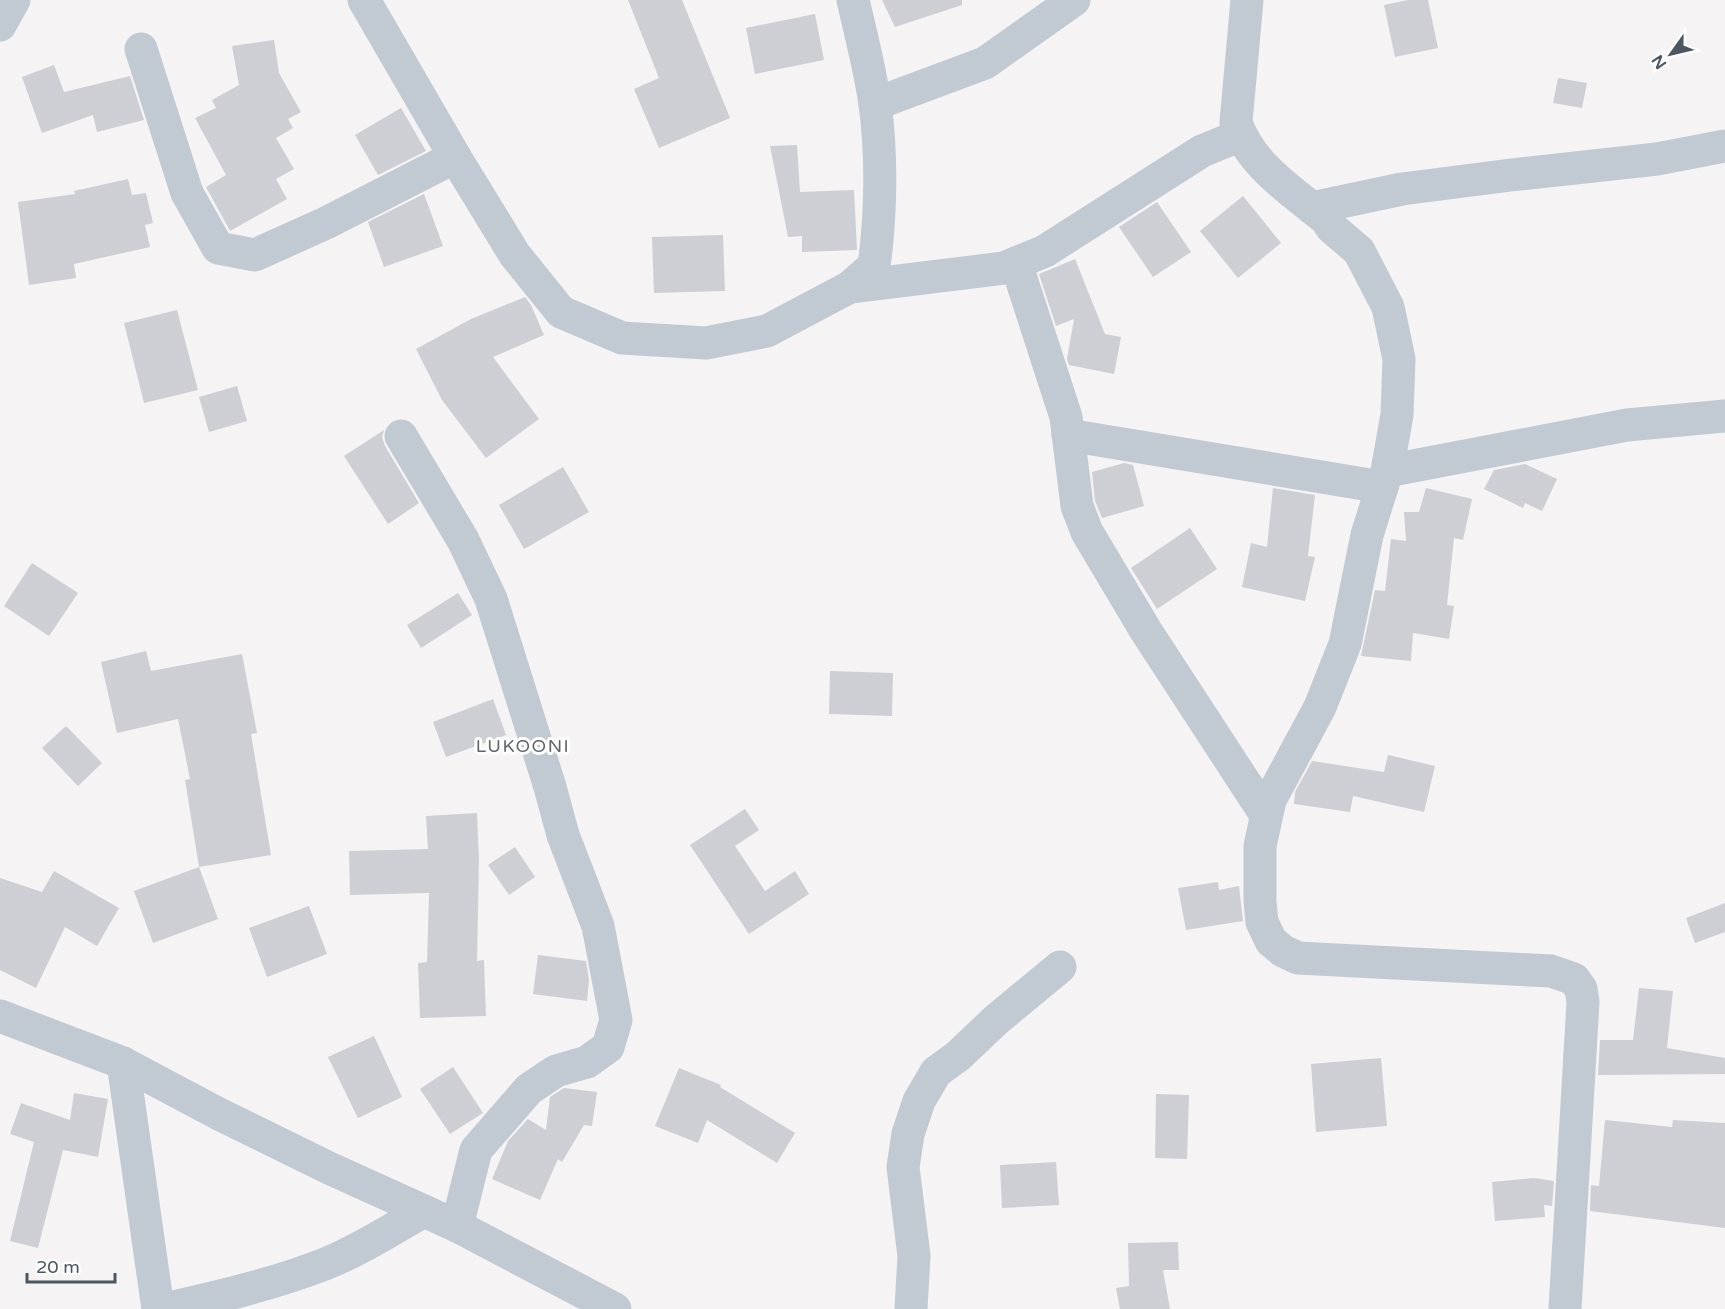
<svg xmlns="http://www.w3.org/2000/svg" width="1725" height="1309" viewBox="0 0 1725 1309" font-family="'Varela Round',sans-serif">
<rect width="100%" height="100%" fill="#f5f3f3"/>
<g fill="#cdcfd5">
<path d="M 628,0 L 682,0 L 730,118 L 659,148 L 634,89 L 659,78 Z"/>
<path d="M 882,0 L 962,0 L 962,5 L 895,27 Z"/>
<path d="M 1408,0 L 1428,0 L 1438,48 L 1395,57 L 1384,5 Z"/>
<path d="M 815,14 L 824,60 L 755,74 L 746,28 Z"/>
<path d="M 274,40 L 279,73 L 301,112 L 288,119 L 293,128 L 276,138 L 294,169 L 276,179 L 287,199 L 230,231 L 206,187 L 226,175 L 195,118 L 216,108 L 212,100 L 239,85 L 232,46 Z"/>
<path d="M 54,65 L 64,92 L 130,76 L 144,120 L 97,132 L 93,115 L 42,133 L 22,77 Z"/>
<path d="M 1558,78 L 1587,83 L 1582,108 L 1553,103 Z"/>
<path d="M 401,108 L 426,151 L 378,175 L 355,135 Z"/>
<path d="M 797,145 L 800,192 L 854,190 L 857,250 L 802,252 L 802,236 L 788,237 L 770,146 Z"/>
<path d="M 128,179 L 132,195 L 146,193 L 153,223 L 145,225 L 150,247 L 74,264 L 76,278 L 29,285 L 18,202 L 75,194 L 74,191 Z"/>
<path d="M 424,194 L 443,246 L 384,267 L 368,222 Z"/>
<path d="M 1243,196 L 1281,243 L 1238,278 L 1200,231 Z"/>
<path d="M 1157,202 L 1191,252 L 1153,277 L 1119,227 Z"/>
<path d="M 723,235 L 725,291 L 654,293 L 652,237 Z"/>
<path d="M 1075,259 L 1105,334 L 1121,337 L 1114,374 L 1069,365 L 1067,359 L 1074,319 L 1056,326 L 1039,274 Z"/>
<path d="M 525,297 L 531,305 L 544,335 L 493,357 L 539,419 L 486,458 L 442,400 L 416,349 L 471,319 Z"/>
<path d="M 177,310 L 198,390 L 144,403 L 124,323 Z"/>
<path d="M 237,386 L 247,421 L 209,432 L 199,397 Z"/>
<path d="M 384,430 L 382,437 L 385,446 L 419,503 L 388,524 L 344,456 Z"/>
<path d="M 1124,463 L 1133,465 L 1144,506 L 1102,518 L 1095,501 L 1092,472 Z"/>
<path d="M 1525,464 L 1557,479 L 1542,511 L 1525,503 L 1523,508 L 1484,489 L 1494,470 Z"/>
<path d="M 563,467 L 589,512 L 524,549 L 499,505 Z"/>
<path d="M 1273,488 L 1315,495 L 1308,556 L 1315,557 L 1305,601 L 1242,587 L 1251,543 L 1267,547 Z"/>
<path d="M 1426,488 L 1472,499 L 1463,540 L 1454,538 L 1447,605 L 1454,606 L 1449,639 L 1413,633 L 1411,661 L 1361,656 L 1375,590 L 1385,591 L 1391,539 L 1406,541 L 1404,512 L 1419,512 Z"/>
<path d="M 1190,528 L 1217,569 L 1157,609 L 1131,568 Z"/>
<path d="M 32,563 L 78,593 L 49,636 L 4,606 Z"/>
<path d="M 458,593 L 472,615 L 421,648 L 407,625 Z"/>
<path d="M 146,651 L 151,671 L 242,654 L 257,733 L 251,734 L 271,855 L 199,867 L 185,780 L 190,779 L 178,719 L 117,733 L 101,662 Z"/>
<path d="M 830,671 L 893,673 L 892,716 L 829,714 Z"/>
<path d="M 493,699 L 506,735 L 446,757 L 433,722 Z"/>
<path d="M 66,726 L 102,763 L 78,786 L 42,748 Z"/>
<path d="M 1388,755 L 1435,766 L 1424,812 L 1353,796 L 1350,812 L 1294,804 L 1295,792 L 1312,761 L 1384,772 Z"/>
<path d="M 745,809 L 759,830 L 735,846 L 765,891 L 795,871 L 809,894 L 749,934 L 690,845 Z"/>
<path d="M 477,813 L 479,860 L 477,961 L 484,960 L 486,1016 L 420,1018 L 418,963 L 427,962 L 429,893 L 350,895 L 349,851 L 428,849 L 426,816 Z"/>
<path d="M 515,847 L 535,877 L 509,895 L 488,865 Z"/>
<path d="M 199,867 L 218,919 L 153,943 L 134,891 Z"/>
<path d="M 54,871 L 119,908 L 97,946 L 65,927 L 36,988 L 0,970 L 0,878 L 42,892 Z"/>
<path d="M 1218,882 L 1219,890 L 1239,886 L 1243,921 L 1186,930 L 1178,888 Z"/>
<path d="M 1725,903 L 1725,932 L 1695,943 L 1686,918 Z"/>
<path d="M 309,906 L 327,954 L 267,977 L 249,928 Z"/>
<path d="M 538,955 L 586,961 L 589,980 L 587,1001 L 533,994 Z"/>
<path d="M 1639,988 L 1673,991 L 1667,1048 L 1725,1058 L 1725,1074 L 1598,1075 L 1600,1040 L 1633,1040 Z"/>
<path d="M 374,1036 L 402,1097 L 358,1118 L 328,1057 Z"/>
<path d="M 1381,1058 L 1387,1126 L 1316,1132 L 1311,1064 Z"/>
<path d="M 453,1067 L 483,1113 L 450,1134 L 420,1089 Z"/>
<path d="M 679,1068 L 721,1085 L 720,1087 L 795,1133 L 777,1163 L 707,1120 L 698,1143 L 655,1126 Z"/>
<path d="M 564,1088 L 597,1092 L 592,1126 L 584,1125 L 562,1162 L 558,1159 L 540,1200 L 492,1179 L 508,1141 L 528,1119 L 546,1130 L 550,1097 Z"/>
<path d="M 74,1093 L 108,1099 L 98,1157 L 63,1150 L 38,1248 L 10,1241 L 34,1142 L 10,1134 L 21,1103 L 70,1120 Z"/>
<path d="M 1156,1094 L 1189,1095 L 1187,1159 L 1155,1158 Z"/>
<path d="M 1605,1120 L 1672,1127 L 1673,1120 L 1725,1123 L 1725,1228 L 1590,1211 L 1591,1185 L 1599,1186 Z"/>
<path d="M 1056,1162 L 1059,1205 L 1002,1208 L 1000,1165 Z"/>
<path d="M 1534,1178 L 1554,1181 L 1552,1206 L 1544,1205 L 1545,1217 L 1495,1221 L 1492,1182 Z"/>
<path d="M 1178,1242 L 1179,1270 L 1163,1270 L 1170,1309 L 1120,1309 L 1116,1288 L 1129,1286 L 1128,1243 Z"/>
</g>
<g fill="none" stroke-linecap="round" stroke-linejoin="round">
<g stroke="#c1cad2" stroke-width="33">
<path d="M 364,0 L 455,157 L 515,255 L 561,312 L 622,338 L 706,343 L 767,331 L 850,287 L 874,266 C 881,215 882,155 875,104 C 870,69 861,35 853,0"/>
<path d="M 1247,0 L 1236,122 C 1250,165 1292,191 1326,219 L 1332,228 L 1359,251 L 1388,307 L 1399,359 L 1397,415 L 1387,471 L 1367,535 L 1345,644 L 1320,707 L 1270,800 L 1260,846 L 1260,901 L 1262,922 L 1271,941 L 1283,951 L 1298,958 L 1551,971 L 1574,979 L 1581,989 L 1583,1002 L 1565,1309"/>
<path d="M 0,25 L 14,0"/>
<path d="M 141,49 L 187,193 L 218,248 L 255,255 L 326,223 L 455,157"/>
<path d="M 875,104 L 985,63 L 1074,0"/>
<path d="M 1312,208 L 1402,189 L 1511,175 L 1657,159 L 1725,146"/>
<path d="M 1016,263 L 1066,417 L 1077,506 L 1087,532 L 1146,631 L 1266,815"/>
<path d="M 850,287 L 1004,268 L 1045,251 L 1202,151 L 1241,135"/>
<path d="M 1068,435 L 1382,487"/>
<path d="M 401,436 L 463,540 L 491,599 L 550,787 L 563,835 L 598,926 L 616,1020 L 608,1047 L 587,1062 L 556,1071 L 529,1089 L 476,1150 L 457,1226"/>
<path d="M 1387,471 L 1627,425 L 1725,416"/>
<path d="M 0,1016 L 123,1063 L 219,1114 L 329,1168 L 457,1226 L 615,1309"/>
<path d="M 123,1063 L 158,1309"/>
<path d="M 165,1309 C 218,1297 274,1284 325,1264 C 360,1250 392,1229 424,1211"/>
<path d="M 911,1309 L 914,1256 L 903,1167 L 908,1134 L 919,1101 L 936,1072 L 958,1056 L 996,1020 L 1060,967"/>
</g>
</g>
<g text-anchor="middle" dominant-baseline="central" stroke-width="6" stroke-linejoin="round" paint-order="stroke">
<g font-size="18" letter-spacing="1.5" fill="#5f6368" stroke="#fff">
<text x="523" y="746">LUKOONI</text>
</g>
</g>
<g transform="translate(1671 54) rotate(236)" stroke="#ffffff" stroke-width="4.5" paint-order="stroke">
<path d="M0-4.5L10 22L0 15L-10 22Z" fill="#4a5661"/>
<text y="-9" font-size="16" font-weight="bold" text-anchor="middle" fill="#4a5661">N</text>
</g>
<path d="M27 1273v9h88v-9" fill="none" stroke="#4a5661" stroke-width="3"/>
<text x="36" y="1273" font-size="18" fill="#4a5661" stroke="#ffffff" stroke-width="4.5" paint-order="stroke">20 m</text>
</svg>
